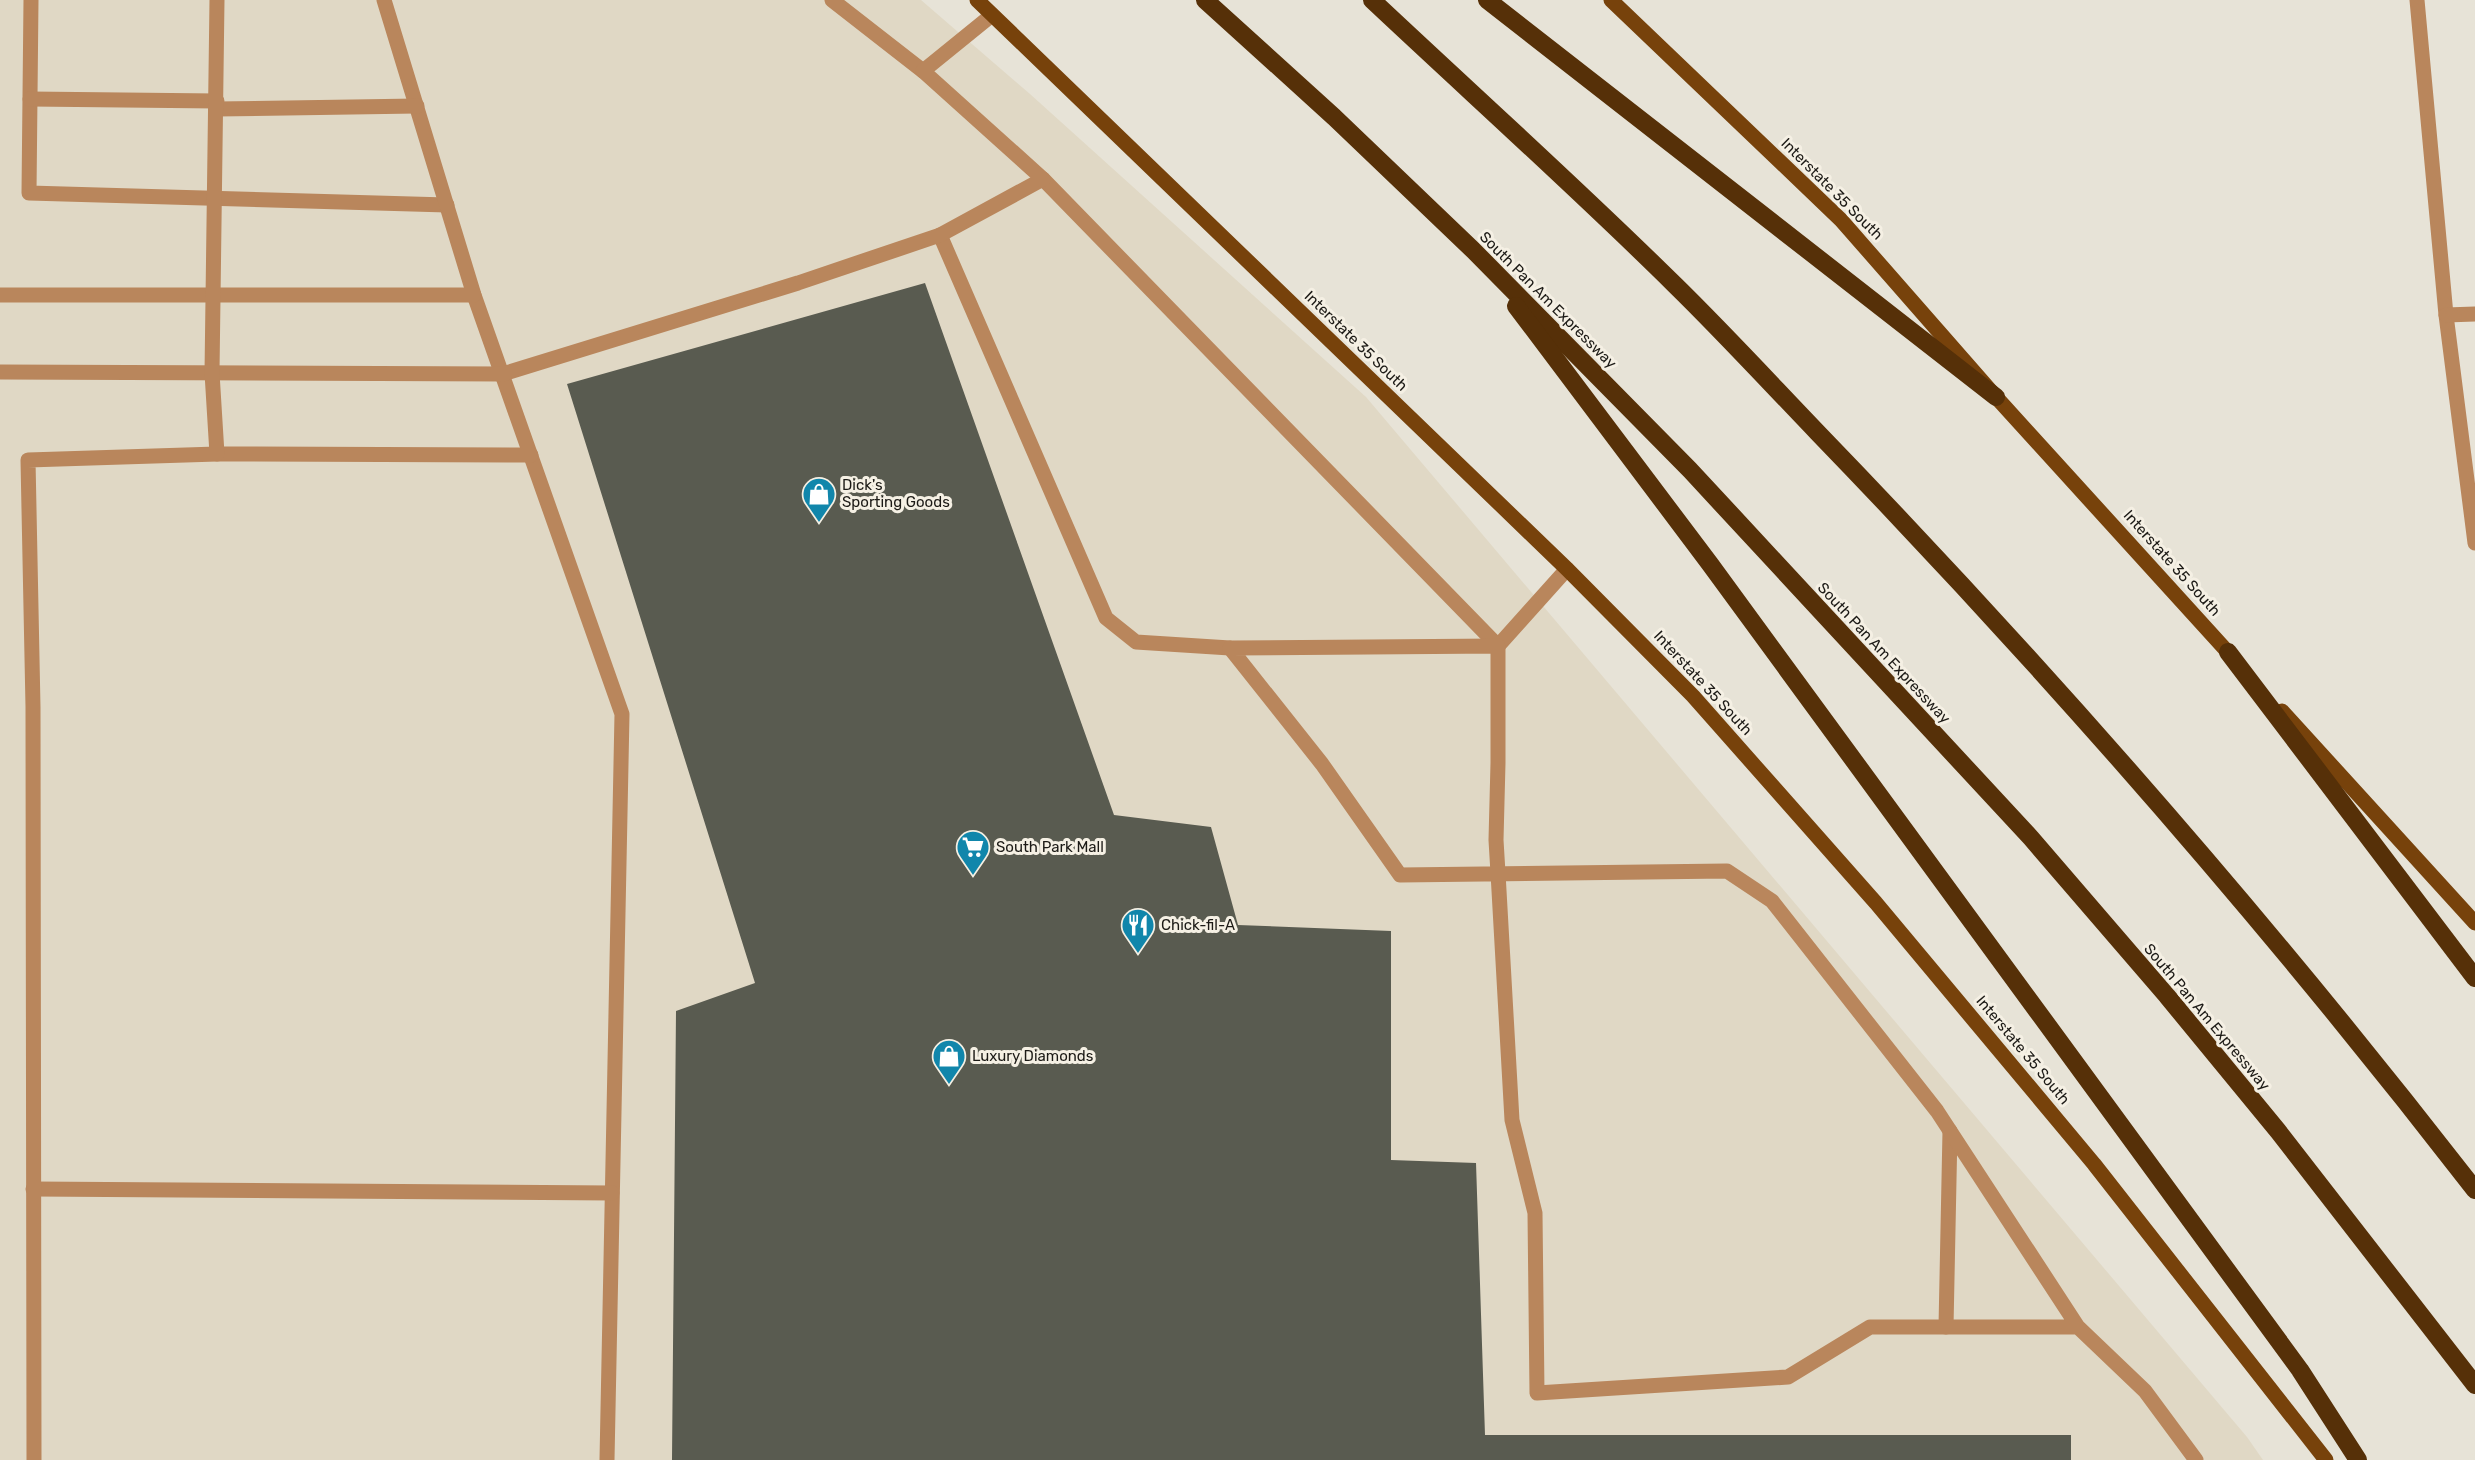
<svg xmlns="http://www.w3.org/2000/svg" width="2475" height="1460" viewBox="0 0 2475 1460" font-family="Rubik,sans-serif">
<rect width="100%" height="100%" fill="#e7e3d7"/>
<path fill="#e0d8c5" d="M 0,0 L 921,0 L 1030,94 L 1366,397 L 2247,1437 L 2263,1460 L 0,1460 Z"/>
<path fill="#595b50" d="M 925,283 L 1114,815 L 1211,827 L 1238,925 L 1391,931 L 1391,1160 L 1476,1163 L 1485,1435 L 2071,1435 L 2071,1460 L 672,1460 L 676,1011 L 755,983 L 567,384 Z"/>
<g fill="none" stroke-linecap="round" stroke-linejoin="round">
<g stroke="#b9865c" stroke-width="15">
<path d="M 31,0 L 29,193 L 447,205"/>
<path d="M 384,0 L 474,295 L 622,714 L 607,1460"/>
<path d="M 832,0 L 923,71"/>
<path d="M 2417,0 L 2446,315 L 2475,543"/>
<path d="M 30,99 L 217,101"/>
<path d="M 216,109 L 417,106"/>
<path d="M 1043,179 L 1498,646 L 1567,569"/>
<path d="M 940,235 L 1106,618 L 1136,642 L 1230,648"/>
<path d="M 0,295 L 474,295"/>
<path d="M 2446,315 L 2475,314"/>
<path d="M 0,372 L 503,374 L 798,283 L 940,235 L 1043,179 L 923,71 L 992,15"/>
<path d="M 217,454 L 531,455"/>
<path d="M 33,1189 L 612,1193"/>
<path d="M 1946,1327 L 1950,1131"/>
<path d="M 2078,1327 L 1870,1327 L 1788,1377 L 1537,1393 L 1535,1213 L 1512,1120 L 1498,873 L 1496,840 L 1498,763 L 1498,646 L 1230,648 L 1322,764 L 1400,875 L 1727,871 L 1772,901 L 1937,1111 L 2078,1327 L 2145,1391 L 2196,1460"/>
<path d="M 34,1460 L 33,707 L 28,460 L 217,454 L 212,373 L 217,0"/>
</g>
<g stroke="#77420b" stroke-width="15">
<path d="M 977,0 L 1567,569 L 1693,696 L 1876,903 L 2094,1164 L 2326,1460"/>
<path d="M 1611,0 L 1841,220 L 1996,397 L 2235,660"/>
<path d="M 2282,711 L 2475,923"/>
</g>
<g stroke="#563008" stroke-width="18">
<path d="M 1205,0 L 1334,117 L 1473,250 L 1690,470 L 2031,838 L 2167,996 L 2278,1131 L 2475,1385"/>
<path d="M 1372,0 C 1473,95 1577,188 1675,285 C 1724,333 1770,383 1817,432 C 2050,673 2270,925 2475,1190"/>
<path d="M 1487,0 L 1996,397"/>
<path d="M 1516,306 L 1710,564 L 2300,1370 L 2358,1460"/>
<path d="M 2228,652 L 2475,978"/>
</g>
</g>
<defs>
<symbol id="shop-pin" viewBox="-11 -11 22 30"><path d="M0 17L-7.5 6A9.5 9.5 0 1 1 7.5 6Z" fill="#1186ab" stroke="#f5f0e4"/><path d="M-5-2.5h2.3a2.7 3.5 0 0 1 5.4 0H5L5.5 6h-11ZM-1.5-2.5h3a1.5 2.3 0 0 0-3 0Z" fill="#fff"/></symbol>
<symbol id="supermarket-pin" viewBox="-11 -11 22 30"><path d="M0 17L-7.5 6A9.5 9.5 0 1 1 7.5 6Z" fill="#1186ab" stroke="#f5f0e4"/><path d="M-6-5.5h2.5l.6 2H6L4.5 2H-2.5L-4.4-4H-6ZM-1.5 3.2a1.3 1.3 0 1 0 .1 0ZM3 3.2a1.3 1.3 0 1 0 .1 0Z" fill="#fff"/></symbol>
<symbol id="restaurant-pin" viewBox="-11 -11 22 30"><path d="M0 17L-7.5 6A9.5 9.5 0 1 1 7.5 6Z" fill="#1186ab" stroke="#f5f0e4"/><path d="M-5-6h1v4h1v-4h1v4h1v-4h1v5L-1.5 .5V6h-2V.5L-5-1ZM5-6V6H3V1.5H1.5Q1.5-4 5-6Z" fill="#fff"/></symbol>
</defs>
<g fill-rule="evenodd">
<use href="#shop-pin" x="800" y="475" width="38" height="52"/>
<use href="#supermarket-pin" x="954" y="828" width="38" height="52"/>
<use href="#restaurant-pin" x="1119" y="906" width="38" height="52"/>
<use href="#shop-pin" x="930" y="1037" width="38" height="52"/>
</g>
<g text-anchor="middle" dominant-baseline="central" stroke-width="6" stroke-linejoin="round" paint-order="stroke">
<g font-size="15" fill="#1c1a16" stroke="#f5f0e4">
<text transform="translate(1832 189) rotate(45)">Interstate 35 South</text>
<text transform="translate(1548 300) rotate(45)">South Pan Am Expressway</text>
<text transform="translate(1356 341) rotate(44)">Interstate 35 South</text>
<text transform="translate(2172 563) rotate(48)">Interstate 35 South</text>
<text transform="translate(1884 653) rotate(47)">South Pan Am Expressway</text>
<text transform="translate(1703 683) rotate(47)">Interstate 35 South</text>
<text transform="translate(2207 1017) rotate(50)">South Pan Am Expressway</text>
<text transform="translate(2023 1050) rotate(50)">Interstate 35 South</text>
</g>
<g font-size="15" fill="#1c1a16" stroke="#f5f0e4" text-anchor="start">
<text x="842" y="485">Dick's<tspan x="842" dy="17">Sporting Goods</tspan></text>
<text x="996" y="847">South Park Mall</text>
<text x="1161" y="925">Chick-fil-A</text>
<text x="972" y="1056">Luxury Diamonds</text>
</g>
</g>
</svg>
